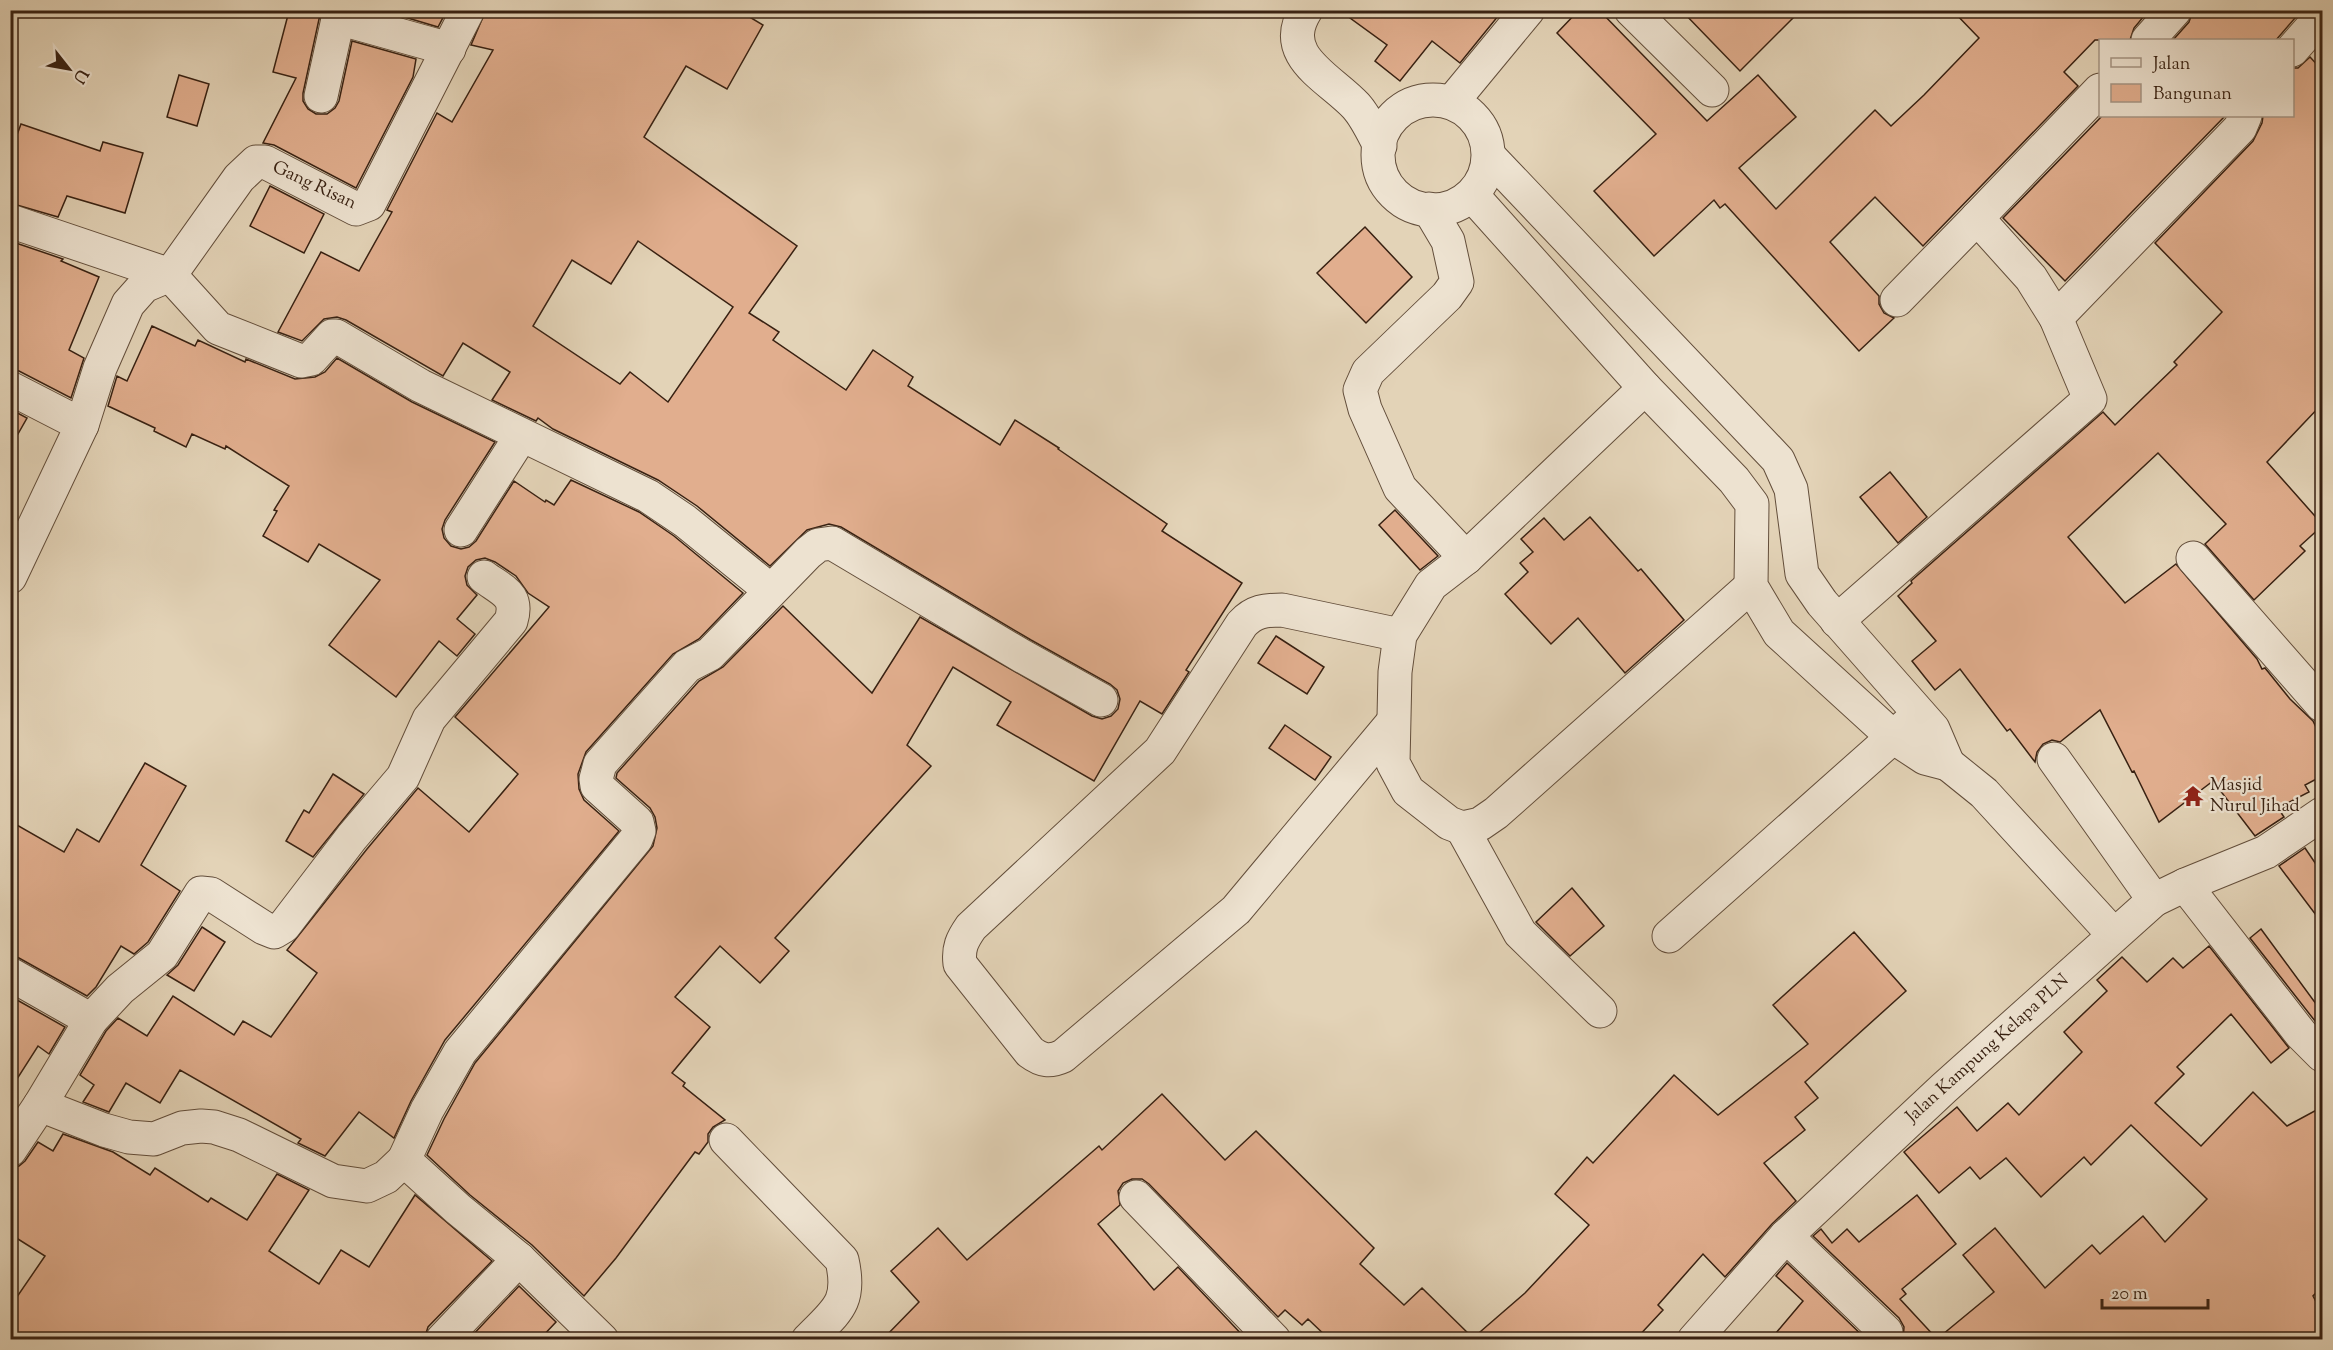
<svg xmlns="http://www.w3.org/2000/svg" width="2333" height="1350" viewBox="0 0 2333 1350" font-family="'Sorts Mill Goudy',serif">
<rect width="100%" height="100%" fill="#e3d3b7"/>
<filter id="stains"><feTurbulence type="fractalNoise" baseFrequency=".00333" numOctaves="4"/><feColorMatrix values="0 0 0 0 .2 0 0 0 0 .09 0 0 0 0 .02 0 0 0 .5 -.17"/></filter>
<radialGradient id="worn" r=".72"><stop offset=".6" stop-color="#630" stop-opacity="0"/><stop offset="1" stop-color="#630" stop-opacity=".3"/></radialGradient>
<g fill="#e1ae8e" stroke="#382112" stroke-width="1.5" fill-rule="evenodd">
<path d="M 299,10 L 321,10 L 303,93 L 303,101 L 308,109 L 316,114 L 327,114 L 335,108 L 339,101 L 352,41 L 416,59 L 413,77 L 356,188 L 274,145 L 263,143 L 296,78 L 273,72 L 288,15 L 297,17 Z"/>
<path d="M 381,10 L 447,10 L 438,27 Z"/>
<path d="M 486,10 L 738,10 L 763,25 L 727,89 L 686,66 L 644,137 L 797,246 L 749,313 L 779,332 L 773,340 L 846,390 L 873,350 L 913,377 L 908,386 L 1000,445 L 1015,420 L 1059,448 L 1058,449 L 1167,524 L 1162,531 L 1242,583 L 1186,670 L 1189,672 L 1162,714 L 1140,701 L 1094,781 L 997,725 L 1011,702 L 953,667 L 907,745 L 931,766 L 775,938 L 789,951 L 760,983 L 720,946 L 675,997 L 710,1027 L 672,1073 L 685,1083 L 683,1086 L 725,1120 L 713,1127 L 708,1134 L 708,1142 L 699,1154 L 695,1152 L 616,1258 L 584,1296 L 532,1245 L 470,1195 L 427,1155 L 444,1119 L 475,1063 L 653,846 L 657,828 L 655,817 L 650,808 L 616,778 L 617,773 L 699,681 L 723,667 L 783,606 L 872,693 L 920,617 L 1092,716 L 1102,719 L 1111,716 L 1118,709 L 1120,699 L 1117,690 L 1110,684 L 1031,640 L 841,527 L 829,524 L 807,530 L 770,566 L 697,506 L 658,480 L 553,429 L 538,418 L 536,421 L 492,400 L 510,372 L 463,343 L 443,376 L 346,320 L 337,317 L 324,319 L 302,341 L 278,332 L 321,252 L 359,271 L 392,212 L 387,210 L 437,113 L 452,122 L 493,50 L 471,45 ZM 638,241 L 733,307 L 668,402 L 630,372 L 620,384 L 533,326 L 572,260 L 611,284 Z"/>
<path d="M 1339,10 L 1503,10 L 1460,63 L 1432,41 L 1400,81 L 1375,61 L 1387,45 Z"/>
<path d="M 1579,10 L 1599,10 L 1707,121 L 1758,75 L 1796,117 L 1739,168 L 1776,209 L 1875,110 L 1891,126 L 1924,95 L 1979,38 L 1952,10 L 2149,10 L 2134,28 L 2130,40 L 2095,40 L 2064,72 L 2078,86 L 1923,246 L 1875,197 L 1830,242 L 1879,296 L 1879,304 L 1884,313 L 1894,318 L 1859,351 L 1725,204 L 1720,208 L 1714,200 L 1654,256 L 1594,191 L 1656,134 L 1557,33 Z"/>
<path d="M 1681,10 L 1801,10 L 1740,71 Z"/>
<path d="M 2193,10 L 2302,10 L 2276,40 L 2173,40 L 2189,22 Z"/>
<path d="M 2310,57 L 2322,70 L 2322,404 L 2267,462 L 2322,524 L 2322,526 L 2300,546 L 2305,551 L 2254,600 L 2205,544 L 2226,524 L 2158,453 L 2068,537 L 2125,603 L 2176,564 L 2257,659 L 2262,669 L 2265,668 L 2290,699 L 2313,721 L 2322,740 L 2322,776 L 2305,785 L 2309,792 L 2278,808 L 2284,817 L 2255,836 L 2213,781 L 2159,822 L 2134,771 L 2132,772 L 2100,710 L 2060,742 L 2052,740 L 2043,744 L 2037,752 L 2035,762 L 2010,729 L 2007,731 L 1960,669 L 1935,690 L 1912,661 L 1936,641 L 1898,596 L 1912,583 L 1911,581 L 2103,412 L 2115,425 L 2177,365 L 2174,362 L 2222,312 L 2155,243 L 2253,141 L 2262,123 L 2263,116 L 2292,116 L 2292,68 L 2298,68 Z"/>
<path d="M 179,75 L 209,84 L 197,126 L 167,117 Z"/>
<path d="M 2102,116 L 2225,116 L 2065,281 L 2003,218 Z"/>
<path d="M 21,124 L 100,151 L 103,142 L 143,153 L 125,213 L 67,196 L 58,217 L 10,203 L 10,154 Z"/>
<path d="M 270,186 L 324,214 L 304,253 L 250,226 Z"/>
<path d="M 1365,227 L 1412,277 L 1366,323 L 1317,273 Z"/>
<path d="M 10,241 L 63,259 L 61,261 L 99,277 L 69,350 L 84,358 L 71,398 L 19,371 L 10,369 Z"/>
<path d="M 152,326 L 195,346 L 198,340 L 245,362 L 246,359 L 295,379 L 315,377 L 325,372 L 337,358 L 412,402 L 495,442 L 445,520 L 442,529 L 444,538 L 451,546 L 461,549 L 469,547 L 476,541 L 514,481 L 545,502 L 546,500 L 554,505 L 571,480 L 639,512 L 674,536 L 743,593 L 699,639 L 673,654 L 586,752 L 578,774 L 579,789 L 584,800 L 619,831 L 445,1040 L 411,1101 L 394,1138 L 359,1112 L 325,1156 L 298,1143 L 301,1139 L 180,1070 L 160,1103 L 126,1083 L 109,1112 L 83,1102 L 94,1085 L 80,1075 L 106,1031 L 118,1018 L 147,1036 L 173,996 L 234,1035 L 243,1021 L 271,1037 L 317,973 L 287,950 L 367,849 L 418,788 L 469,832 L 518,774 L 455,717 L 549,607 L 528,593 L 516,576 L 495,562 L 485,558 L 476,560 L 468,567 L 465,576 L 467,585 L 477,595 L 457,619 L 475,634 L 457,656 L 439,641 L 396,697 L 329,645 L 380,580 L 319,544 L 308,562 L 263,536 L 277,511 L 274,510 L 289,486 L 226,446 L 225,449 L 192,434 L 186,447 L 154,431 L 155,428 L 108,406 L 117,376 L 127,381 Z"/>
<path d="M 10,409 L 27,418 L 10,448 Z"/>
<path d="M 1890,472 L 1927,517 L 1898,543 L 1860,497 Z"/>
<path d="M 1395,510 L 1438,556 L 1420,570 L 1379,525 Z"/>
<path d="M 1590,517 L 1638,571 L 1641,569 L 1684,620 L 1625,673 L 1578,618 L 1551,644 L 1505,594 L 1528,572 L 1520,563 L 1533,552 L 1521,539 L 1544,518 L 1564,540 Z"/>
<path d="M 1276,636 L 1324,667 L 1307,694 L 1258,663 Z"/>
<path d="M 1285,725 L 1331,757 L 1315,780 L 1269,748 Z"/>
<path d="M 145,763 L 186,786 L 141,865 L 180,891 L 148,942 L 134,954 L 121,946 L 96,987 L 87,996 L 19,958 L 10,955 L 10,821 L 64,852 L 77,829 L 99,842 Z"/>
<path d="M 333,774 L 364,794 L 313,857 L 286,841 L 304,810 L 309,813 Z"/>
<path d="M 2305,848 L 2322,873 L 2322,923 L 2279,866 Z"/>
<path d="M 1572,888 L 1604,926 L 1570,956 L 1536,922 Z"/>
<path d="M 202,927 L 225,942 L 194,991 L 167,975 L 178,965 Z"/>
<path d="M 2261,929 L 2322,1012 L 2322,1015 L 2315,1021 L 2250,938 Z"/>
<path d="M 1854,932 L 1906,991 L 1805,1082 L 1818,1098 L 1795,1117 L 1805,1130 L 1764,1163 L 1796,1201 L 1772,1224 L 1725,1277 L 1703,1254 L 1658,1305 L 1663,1310 L 1635,1340 L 1330,1340 L 1308,1319 L 1302,1325 L 1285,1310 L 1278,1317 L 1149,1184 L 1142,1179 L 1132,1179 L 1123,1183 L 1118,1191 L 1120,1205 L 1098,1224 L 1154,1290 L 1178,1267 L 1247,1340 L 882,1340 L 919,1302 L 891,1271 L 938,1228 L 967,1260 L 1099,1146 L 1102,1150 L 1162,1094 L 1225,1160 L 1256,1131 L 1374,1248 L 1360,1264 L 1404,1305 L 1422,1288 L 1473,1338 L 1525,1293 L 1589,1225 L 1555,1194 L 1587,1157 L 1593,1163 L 1674,1075 L 1718,1115 L 1808,1044 L 1773,1005 Z"/>
<path d="M 2209,946 L 2289,1048 L 2271,1063 L 2231,1014 L 2177,1067 L 2184,1074 L 2155,1103 L 2201,1146 L 2253,1092 L 2287,1126 L 2322,1107 L 2322,1287 L 2313,1296 L 2322,1313 L 2322,1340 L 1903,1340 L 1904,1327 L 1899,1318 L 1813,1236 L 1821,1229 L 1832,1243 L 1847,1229 L 1859,1242 L 1917,1195 L 1956,1244 L 1902,1289 L 1906,1294 L 1900,1299 L 1937,1339 L 1994,1292 L 1963,1255 L 1995,1228 L 2045,1288 L 2092,1245 L 2100,1254 L 2143,1216 L 2165,1242 L 2207,1199 L 2131,1125 L 2091,1165 L 2084,1157 L 2041,1197 L 2006,1158 L 1980,1179 L 1970,1167 L 1939,1193 L 1904,1152 L 1957,1107 L 1977,1131 L 2008,1103 L 2019,1115 L 2082,1052 L 2064,1032 L 2107,991 L 2097,980 L 2122,957 L 2147,982 L 2173,958 L 2183,968 Z"/>
<path d="M 10,996 L 65,1027 L 49,1054 L 38,1046 L 10,1090 Z"/>
<path d="M 63,1134 L 113,1152 L 150,1175 L 155,1168 L 208,1202 L 211,1198 L 247,1220 L 277,1174 L 309,1190 L 269,1251 L 319,1284 L 341,1250 L 369,1267 L 415,1195 L 492,1261 L 428,1327 L 424,1340 L 10,1340 L 10,1307 L 45,1256 L 10,1234 L 10,1168 L 19,1166 L 25,1161 L 38,1142 L 53,1151 Z"/>
<path d="M 1787,1263 L 1867,1340 L 1770,1340 L 1803,1301 L 1776,1276 Z"/>
<path d="M 519,1286 L 556,1322 L 539,1340 L 468,1340 Z"/>
</g>
<g fill="none" stroke-linecap="round" stroke-linejoin="round">
<defs>
<g id="minor">
<path d="M 1306,10 C 1277,56 1329,77 1356,106 C 1366,117 1373,133 1380,146"/>
<path d="M 1631,10 L 1712,90"/>
<path d="M 338,18 L 449,49"/>
<path d="M 2148,40 L 2175,10"/>
<path d="M 2292,50 L 2322,16"/>
<path d="M 321,96 L 340,10"/>
<circle cx="1433" cy="155" r="55"/>
<path d="M 1452,102 L 1528,10"/>
<path d="M 1472,195 L 1645,388 L 1734,480 L 1752,504 L 1751,586 L 1779,633 L 1893,737 L 1925,758 L 1948,764 L 1933,729 L 1822,603 L 1802,574 L 1791,489 L 1778,460 L 1489,156"/>
<path d="M 1429,209 L 1448,241 L 1457,282 L 1447,296 L 1368,372 L 1360,390 L 1365,409 L 1400,488 L 1466,558"/>
<path d="M 1977,218 L 2100,90"/>
<path d="M 10,221 L 170,275 L 218,328 L 301,361 L 311,359 L 332,336 L 336,336 L 421,386 L 648,496 L 685,521 L 770,590"/>
<path d="M 170,275 L 239,178 L 256,162 L 265,162 L 356,209 L 369,204 L 468,10"/>
<path d="M 2056,318 L 2240,128 L 2245,116"/>
<path d="M 10,388 L 82,425"/>
<path d="M 1645,388 L 1466,558 L 1431,585 L 1400,635 L 1395,672 L 1393,763 L 1408,791 L 1449,823 L 1462,828 L 1480,824 L 1496,813 L 1751,586"/>
<path d="M 461,530 L 521,436"/>
<path d="M 2193,558 L 2322,705"/>
<path d="M 10,577 L 82,425 L 100,368 L 128,304 L 144,286 L 170,275"/>
<path d="M 1837,621 L 2090,399 L 2056,318 L 2031,278 L 1977,218 L 1897,300"/>
<path d="M 1393,722 L 1236,910 L 1063,1056 C 1050,1062 1042,1061 1030,1052 L 960,964 C 958,948 962,940 971,927 L 1160,751 L 1242,624 C 1254,611 1265,610 1282,610 L 1400,635"/>
<path d="M 2054,759 L 2154,900"/>
<path d="M 1948,764 L 1984,793 L 2114,935"/>
<path d="M 1462,828 L 1520,933 L 1600,1011"/>
<path d="M 2185,885 L 2301,1034 L 2322,1055"/>
<path d="M 1669,936 L 1910,722"/>
<path d="M 10,974 L 91,1020"/>
<path d="M 40,1105 L 104,1130 L 129,1137 L 154,1139 L 182,1128 L 201,1126 L 214,1127 L 239,1135 L 333,1181 L 367,1186 L 386,1177 L 404,1160 L 458,1209 L 519,1259 L 602,1340"/>
<path d="M 726,1140 L 842,1260 C 852,1304 836,1311 808,1340"/>
<path d="M 10,1150 L 40,1105 L 91,1020 L 120,989 L 162,955 L 201,893 L 211,894 L 264,928 L 274,932 L 284,926 L 352,837 L 403,777 L 429,719 L 511,621 C 519,595 503,591 484,577"/>
<path d="M 404,1160 L 427,1110 L 460,1052 L 636,839 L 639,831 L 637,822 L 597,786 L 596,779 L 600,764 L 687,666 L 710,654 L 808,553 L 818,545 L 832,543 L 1022,656 L 1101,700"/>
<path d="M 1136,1197 L 1274,1340"/>
<path d="M 1786,1236 L 1886,1332"/>
<path d="M 442,1340 L 519,1259"/>
<path d="M 1694,1340 L 1786,1236 L 1944,1088 L 2154,900 L 2185,885 L 2266,852 L 2322,814"/>
</g>
</defs>
<use href="#minor" stroke="#634e3b" stroke-width="35"/>
<use href="#minor" stroke="#ede2d0" stroke-width="33"/>
</g>
<defs>
<symbol id="temple-bare" viewBox="-9 -9 18 18"><path d="M0-6L5-2H3V0L6.5 2.5H4V6H1.5V3h-3V6H-4V2.5H-6.5L-3 0V-2H-5Z" fill="#8f2418" stroke="#ede2d0" stroke-width="2.5" paint-order="stroke"/></symbol>
</defs>
<g fill-rule="evenodd">
<use href="#temple-bare" x="2178" y="781" width="30" height="30"/>
</g>
<g text-anchor="middle" dominant-baseline="central" stroke-width="4.5" stroke-linejoin="round" paint-order="stroke">
<g font-size="18" fill="#382112" stroke="#ede2d0">
<text transform="translate(314 186) rotate(25)">Gang Risan</text>
<text transform="translate(1988 1049) rotate(-42)">Jalan Kampung Kelapa PLN</text>
</g>
<g font-size="18" fill="#382112" stroke="#ede2d0" text-anchor="start">
<text x="2210" y="786">Masjid<tspan x="2210" dy="21">Nurul Jihad</tspan></text>
</g>
</g>
<rect width="2333" height="1350" fill="none" stroke="#e3d3b7" stroke-width="36"/>
<rect x="12" y="12" width="2309" height="1326" fill="none" stroke="#382112" stroke-width="3"/>
<rect x="18" y="18" width="2297" height="1314" fill="none" stroke="#382112" stroke-width="1.5"/>
<rect x="2099" y="39" width="195" height="78" fill="#ede2d0" stroke="#a59584" stroke-width="1.5"/>
<rect x="2111" y="58" width="30" height="9" fill="#ede2d0" stroke="#a59584" stroke-width="1.5"/>
<text x="2153" y="69" font-size="18" fill="#382112">Jalan</text>
<rect x="2111" y="84" width="30" height="18" fill="#e1ae8e" stroke="#a59584" stroke-width="1.5"/>
<text x="2153" y="99" font-size="18" fill="#382112">Bangunan</text>
<g transform="translate(69 69) rotate(121)" stroke="#ede2d0" stroke-width="4.5" paint-order="stroke">
<path d="M0-4.5L10 22L0 15L-10 22Z" fill="#382112"/>
<text y="-9" font-size="16" font-weight="bold" text-anchor="middle" fill="#382112">U</text>
</g>
<path d="M2102 1299v9h106v-9" fill="none" stroke="#382112" stroke-width="3"/>
<text x="2111" y="1299" font-size="18" fill="#382112" stroke="#ede2d0" stroke-width="4.5" paint-order="stroke">20 m</text>
<rect width="100%" height="100%" filter="url(#stains)"/>
<rect width="100%" height="100%" fill="url(#worn)"/>
</svg>
